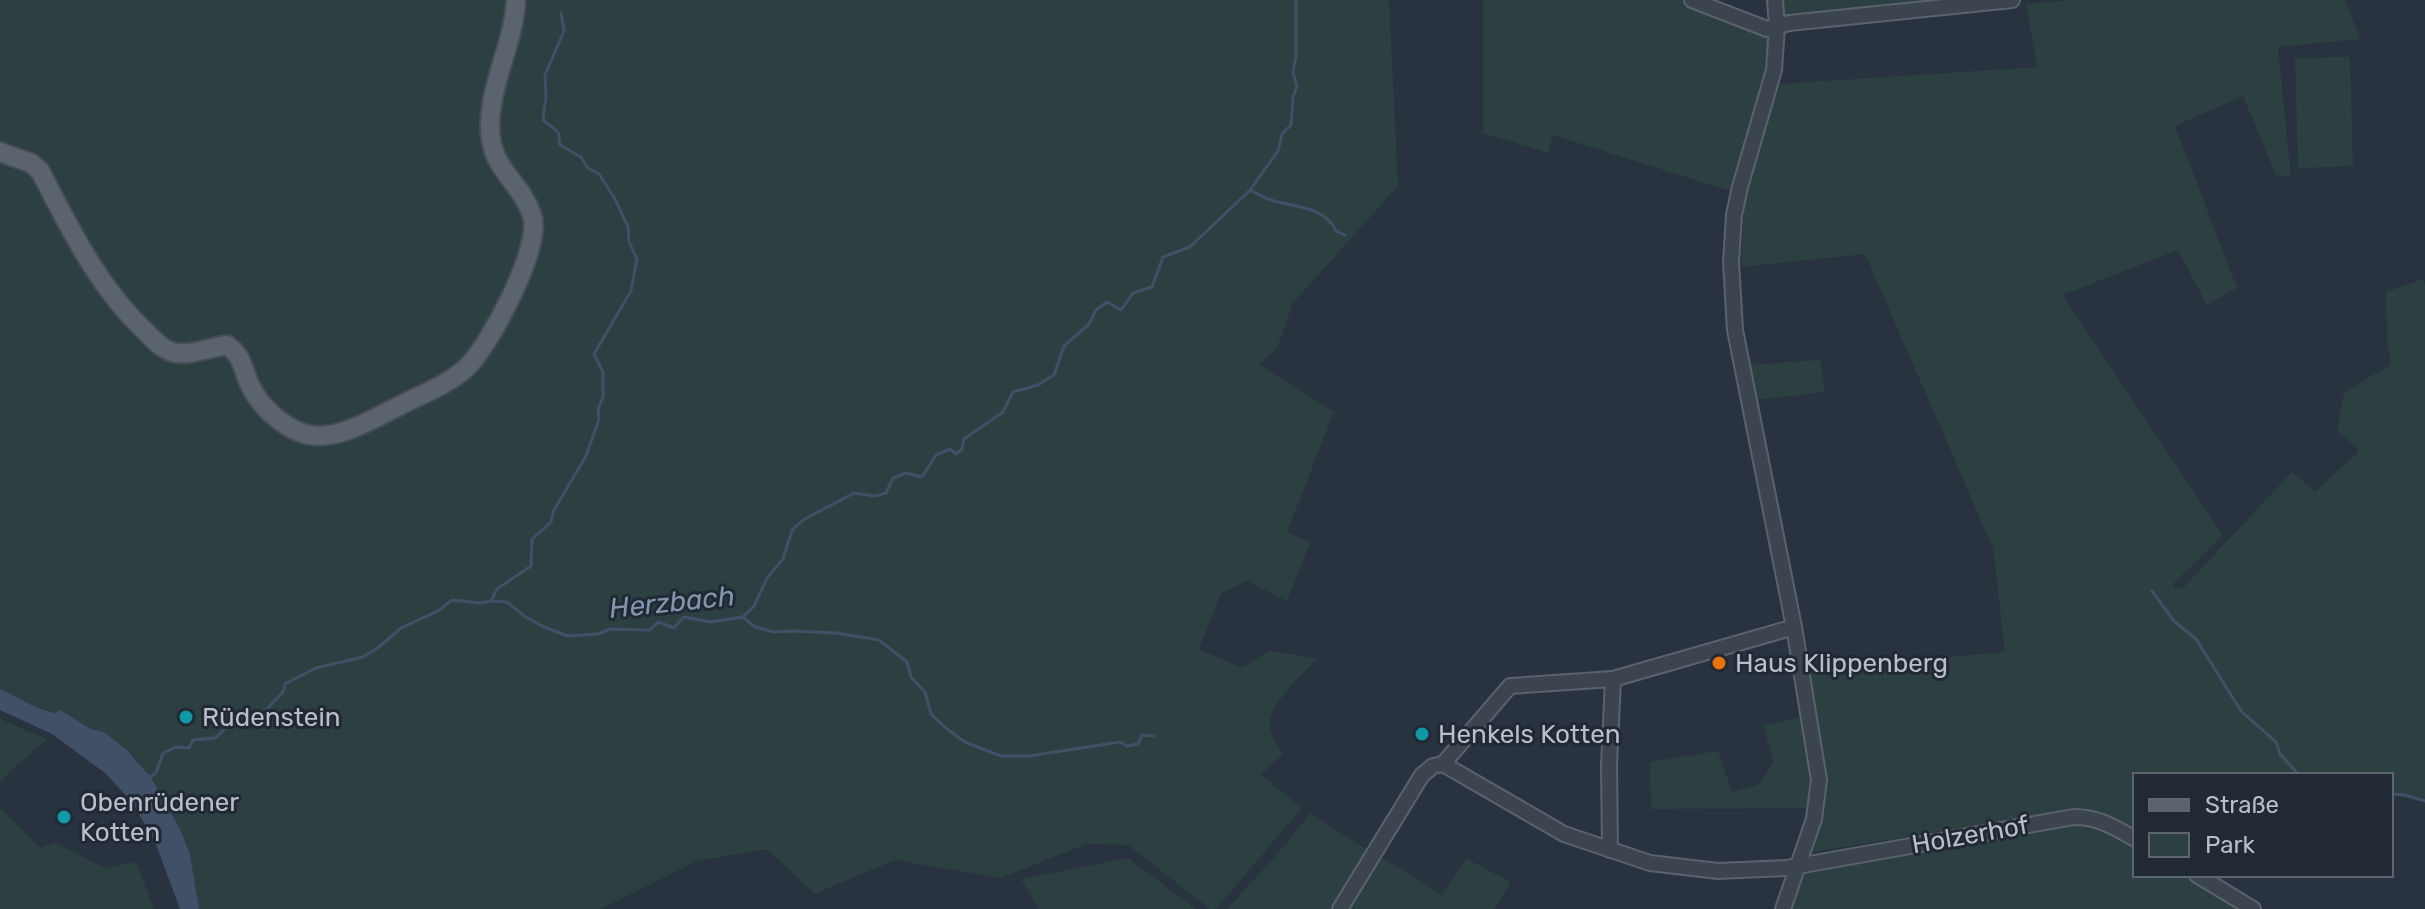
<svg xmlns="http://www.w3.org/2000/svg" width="2425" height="909" viewBox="0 0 2425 909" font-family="Rubik,sans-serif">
<rect width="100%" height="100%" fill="#29323f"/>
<g fill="#2c4041">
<path d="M 0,0 L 1389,0 L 1398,186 L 1293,303 L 1277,348 L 1259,364 L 1334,412 L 1287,532 L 1310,543 L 1287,601 L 1247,581 L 1221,593 L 1199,649 L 1242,668 L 1269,651 L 1317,658 C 1305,671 1273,702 1270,719 C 1268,732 1276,743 1283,754 L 1261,775 L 1302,808 L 1216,909 L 1210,909 L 1128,845 L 1086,844 L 1001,878 L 895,860 L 815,894 L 767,849 L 696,861 L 600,909 L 199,909 L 190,854 L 181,831 L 150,776 L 135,757 L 104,732 L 91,729 L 60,710 L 56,713 C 36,709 19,697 0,689 Z"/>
<path d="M 1483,0 L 1681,0 L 1768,36 L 1763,88 L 1730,191 L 1553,135 L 1548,153 L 1483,133 Z"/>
<path d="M 1783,0 L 1928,0 L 1784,16 Z"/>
<path d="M 2069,0 L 2345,0 L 2360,39 L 2278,47 L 2291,177 L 2276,175 L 2243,96 L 2175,126 L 2237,288 L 2207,305 L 2178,250 L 2063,295 L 2223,535 L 2173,584 L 2175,588 L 2182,589 L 2292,472 L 2315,492 L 2359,451 L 2337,430 L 2344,393 L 2391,364 L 2387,340 L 2386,292 L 2423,279 L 2425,285 L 2425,801 L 2391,795 L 2391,775 L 2135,775 L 2135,833 L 2103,814 L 2082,808 L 1813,852 L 1823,818 L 1823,783 L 1807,670 L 2005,652 L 1993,548 L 1865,254 L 1741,267 L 1744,203 L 1777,84 L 2037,67 L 2026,4 Z"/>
<path d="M 2350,57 L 2353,166 L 2298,168 L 2295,58 Z"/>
<path d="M 1820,360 L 1825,392 L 1756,400 L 1748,365 Z"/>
<path d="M 1803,716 L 1811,783 L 1807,808 L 1651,809 L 1650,762 L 1718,751 L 1732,792 L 1759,784 L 1774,762 L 1763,726 Z"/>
<path d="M 0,719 L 47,739 L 10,771 L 0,783 Z"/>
<path d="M 0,807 L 41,848 L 54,842 L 105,868 L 136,862 L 154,909 L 0,909 Z"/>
<path d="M 1310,813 L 1372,853 L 1338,909 L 1227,909 L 1287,843 Z"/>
<path d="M 2079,821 L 2102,825 L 2135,844 L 2135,875 L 2188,875 L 2244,909 L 1792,909 L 1807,869 Z"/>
<path d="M 1376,855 L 1410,874 L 1441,895 L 1467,859 L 1511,882 L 1494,909 L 1344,909 Z"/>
<path d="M 1128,858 L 1196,909 L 1039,909 L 1021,879 Z"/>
</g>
<path fill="#405067" d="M 0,689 C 19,697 36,710 56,713 L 60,710 L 91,729 L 104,732 L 127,750 L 150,776 L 181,831 L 190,854 L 199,909 L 180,909 L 155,842 L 132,802 L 105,773 L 52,734 L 0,710 Z"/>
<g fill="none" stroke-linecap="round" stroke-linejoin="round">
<g stroke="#405067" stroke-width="3">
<path d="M 1250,190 C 1258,194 1266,199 1274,201 C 1296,207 1325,207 1336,231 L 1345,235"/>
<path d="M 2152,591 L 2174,621 L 2196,639 L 2241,711 L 2276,742 L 2280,754 L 2299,775"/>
<path d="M 491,601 L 497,589 L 531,566 L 532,539 L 551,522 L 554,510 L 586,456 L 599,419 L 598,409 L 603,397 L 603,372 L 594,354 L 631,291 L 637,259 L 629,242 L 628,227 L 615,199 L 599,174 L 588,168 L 581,157 L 560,145 L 558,132 L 543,120 L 546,96 L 545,75 L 564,31 L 561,13"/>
<path d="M 743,617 L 755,627 L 774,632 L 793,631 L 836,633 L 879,640 L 907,662 L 911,677 L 925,692 L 931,714 L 947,729 L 965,742 L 1001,756 L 1029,756 L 1120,742 L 1127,746 L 1138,744 L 1142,735 L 1154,736"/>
<path d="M 148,778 L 156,773 L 163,753 L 176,747 L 189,748 L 193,740 L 215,738 L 223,731 L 232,718 L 260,716 L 283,692 L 285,684 L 316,668 L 363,657 L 379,647 L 401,628 L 438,611 L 452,600 L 480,603 L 491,601 L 507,602 L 524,616 L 544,627 L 568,636 L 598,634 L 610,629 L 650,630 L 658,622 L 674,628 L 684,617 L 710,622 L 743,617 L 754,606 L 767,578 L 783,559 L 792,530 L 803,520 L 854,493 L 875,496 L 886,493 L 893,478 L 906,473 L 922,477 L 936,455 L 950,449 L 956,454 L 962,449 L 964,439 L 1003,412 L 1013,392 L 1038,385 L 1054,375 L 1064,346 L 1089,324 L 1096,310 L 1107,302 L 1121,310 L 1133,293 L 1152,287 L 1163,257 L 1190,247 L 1250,190 L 1278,151 L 1282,134 L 1291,125 L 1293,97 L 1297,86 L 1293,72 L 1296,56 L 1296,0"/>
<path d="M 2391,794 L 2405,795 L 2425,801"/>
</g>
<defs>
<g id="minor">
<path d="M 1692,0 L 1767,29 L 1789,23 L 2012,0"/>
<path d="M 1775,0 L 1777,26 L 1774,70 L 1740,187 L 1734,215 L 1731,262 L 1735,330 L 1794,627 L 1819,780 L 1814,819 L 1783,909"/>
<path d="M 1443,764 L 1564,834 L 1650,863 L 1718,871 L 1786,868 L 2074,817 C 2099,817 2114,827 2135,839"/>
<path d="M 1610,850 L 1609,765 L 1613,679"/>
<path d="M 2197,875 L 2253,909"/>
<path d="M 1340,909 L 1422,775 L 1433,766 L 1443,764 L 1510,686 L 1613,679 L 1794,627"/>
</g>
<path id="major" d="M 0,152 L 31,163 L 40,171 C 71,230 98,288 148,334 C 155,341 162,349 172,352 C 188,357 211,347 227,345 C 243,356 242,368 250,385 C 260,406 280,425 302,433 C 334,444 372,419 399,406 C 422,394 448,385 467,367 C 490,345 543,245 532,215 C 519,178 489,170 490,124 C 491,81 514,42 516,0"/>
</defs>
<use href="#minor" stroke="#5a626d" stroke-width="18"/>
<use href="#major" stroke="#464d58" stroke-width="22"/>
<use href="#minor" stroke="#3c444f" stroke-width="14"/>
<use href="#major" stroke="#5b636f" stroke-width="18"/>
</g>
<circle fill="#e8710a" stroke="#212935" stroke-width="3" cx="1719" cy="663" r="8"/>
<g fill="#0f9aa8" stroke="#212935" stroke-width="3">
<circle cx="186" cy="717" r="8"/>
<circle cx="1422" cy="734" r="8"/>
<circle cx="64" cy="817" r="8"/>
</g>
<g text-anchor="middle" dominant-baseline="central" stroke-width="6" stroke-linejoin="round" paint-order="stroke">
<g font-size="26" fill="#b9bfca" stroke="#212935" text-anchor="start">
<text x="1735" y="663">Haus Klippenberg</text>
<text x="202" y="717">Rüdenstein</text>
<text x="1438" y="734">Henkels Kotten</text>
<text x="80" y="802">Obenrüdener<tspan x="80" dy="30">Kotten</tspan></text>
</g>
<g font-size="26" fill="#b9bfca" stroke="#212935">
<text transform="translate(1970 835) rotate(-10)">Holzerhof</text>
</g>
<g font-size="28" font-style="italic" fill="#8496ae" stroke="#212935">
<text transform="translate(672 602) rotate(-6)">Herzbach</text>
</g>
</g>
<rect x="2133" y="773" width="260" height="104" fill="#212935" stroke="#5e6571" stroke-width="2"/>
<rect x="2149" y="799" width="40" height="12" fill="#5b636f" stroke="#5e6571" stroke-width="2"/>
<text x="2205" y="813" font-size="24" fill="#b9bfca">Straße</text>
<rect x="2149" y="833" width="40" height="24" fill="#2c4041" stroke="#5e6571" stroke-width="2"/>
<text x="2205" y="853" font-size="24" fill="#b9bfca">Park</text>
</svg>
